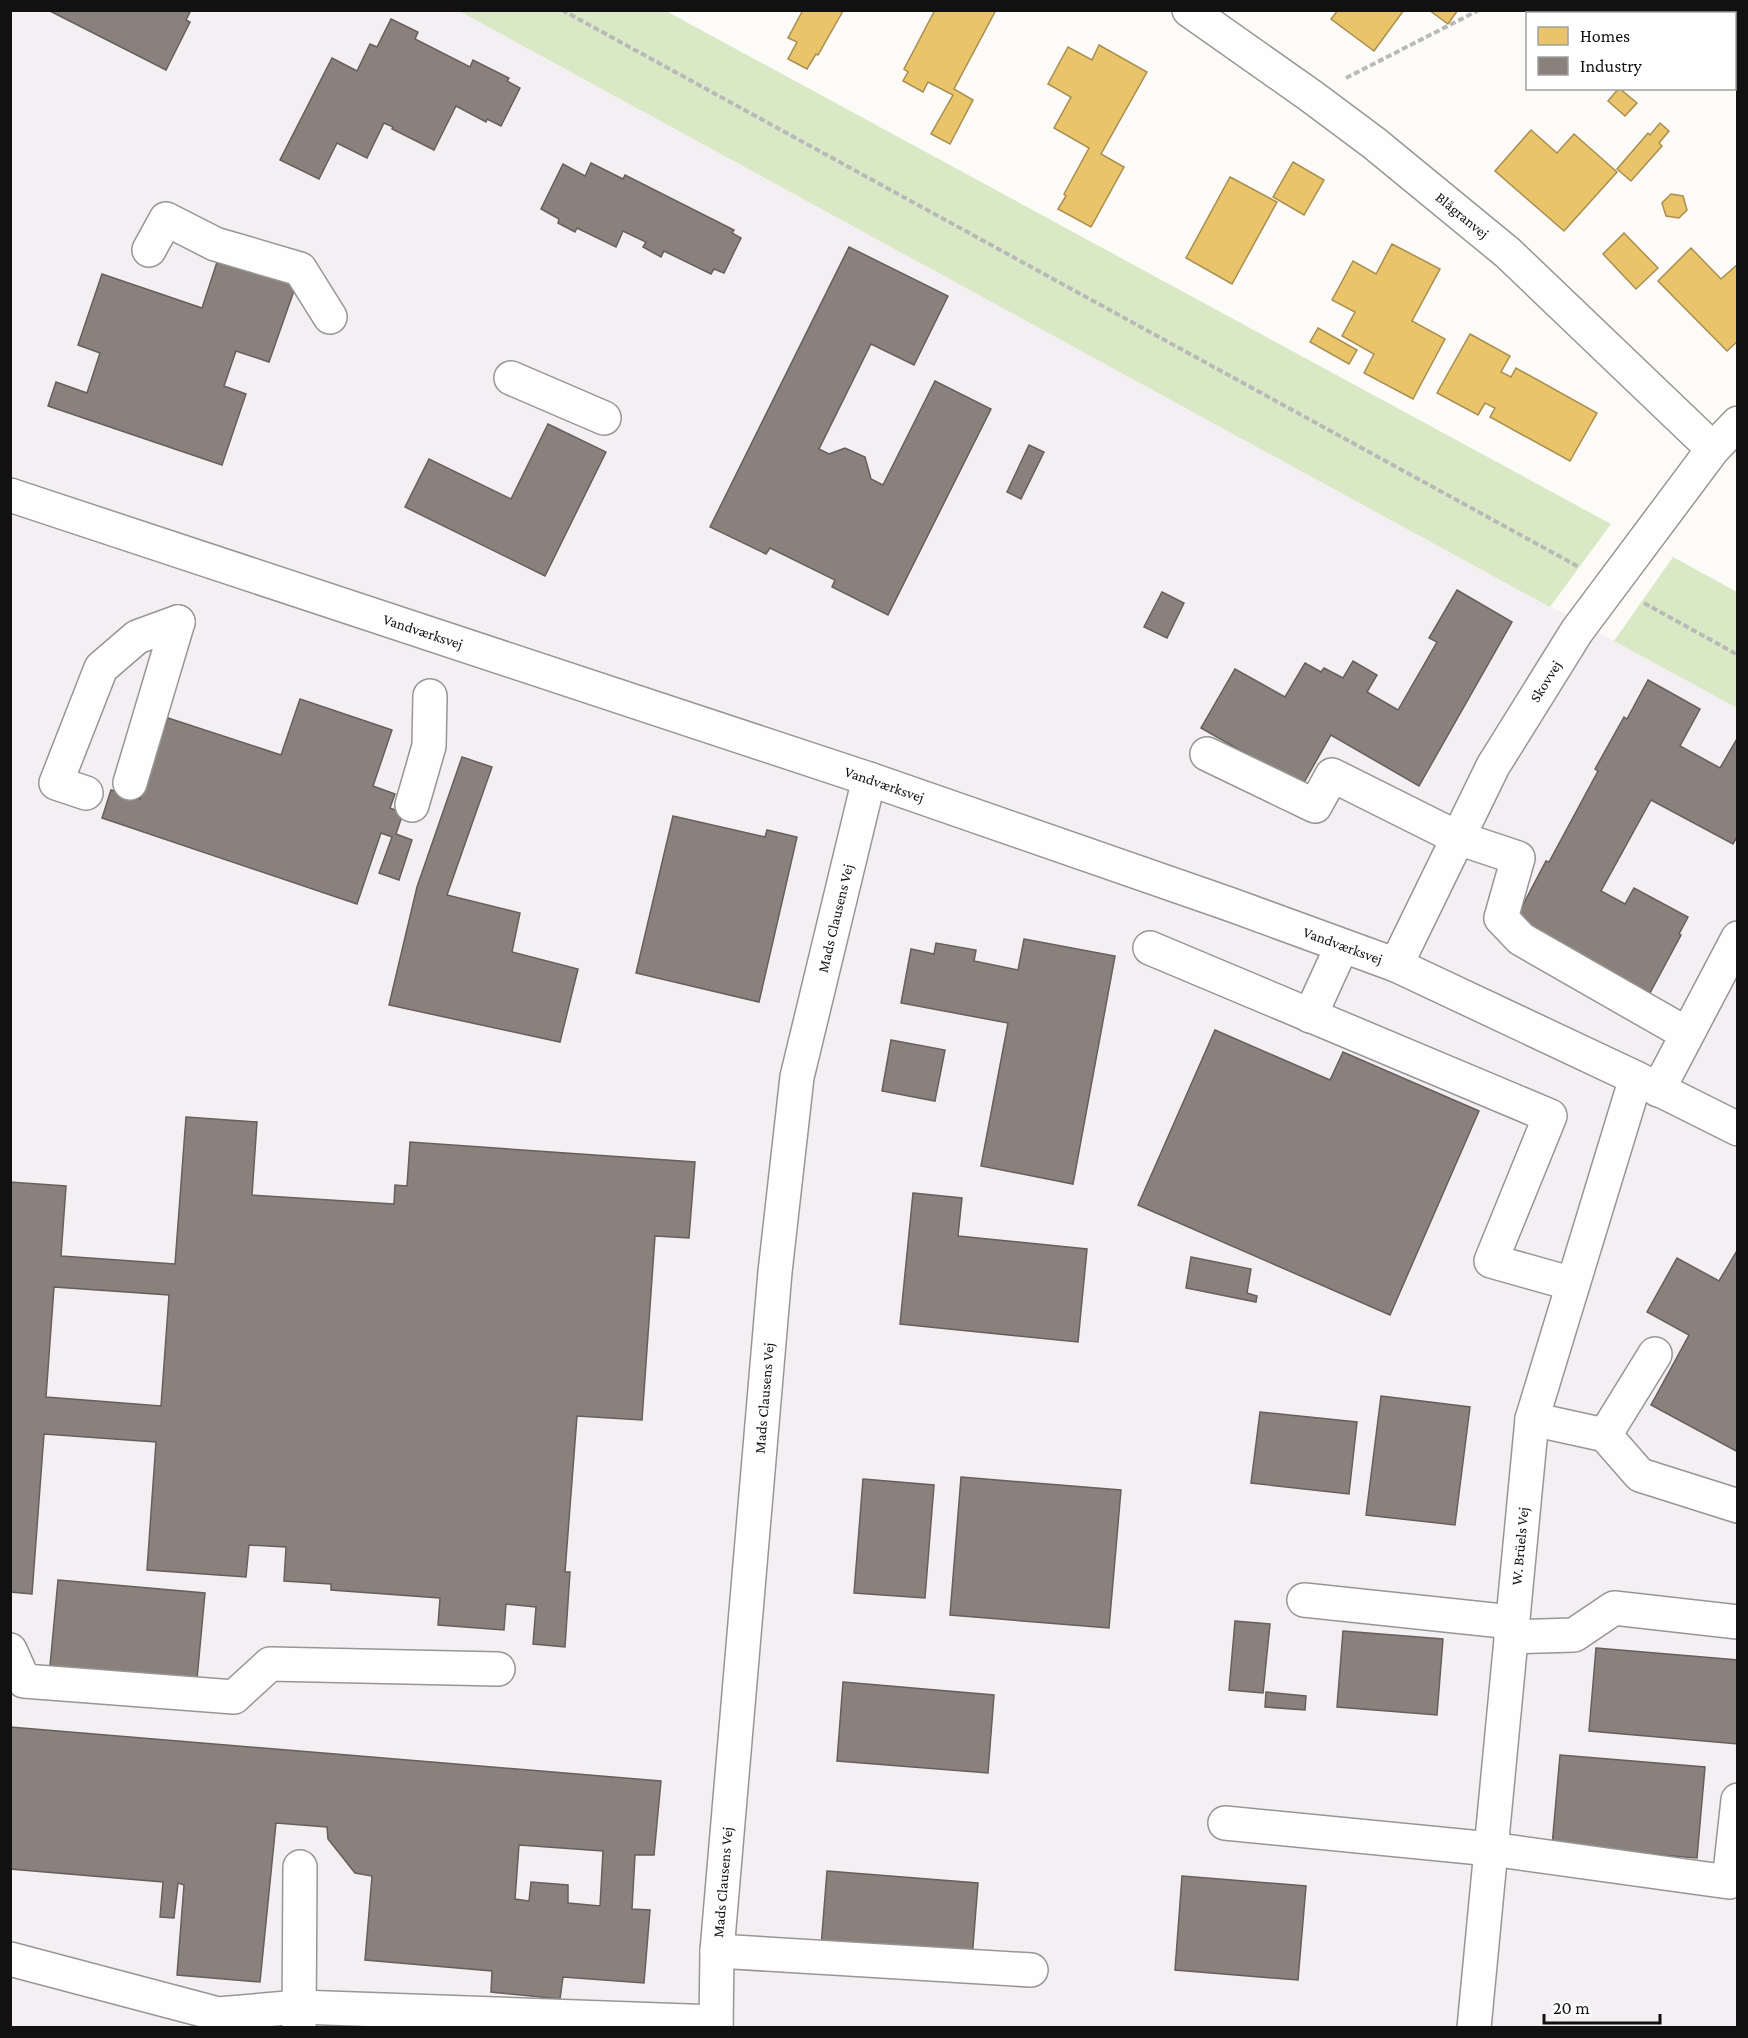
<svg xmlns="http://www.w3.org/2000/svg" width="1748" height="2038" viewBox="0 0 1748 2038" font-family="'Crimson Pro',serif">
<rect width="100%" height="100%" fill="#fcfbf7"/>
<path fill="#f4eff2" d="M 11,11 L 459,11 L 1737,708 L 1737,2027 L 11,2028 Z"/>
<g fill="#d9e9c6">
<path d="M 459,11 L 666,11 L 1611,524 L 1550,607 Z"/>
<path d="M 1673,557 L 1737,592 L 1737,708 L 1614,641 Z"/>
</g>
<g fill="#e9c46a" stroke="#a88e4f" stroke-width="1.5">
<path d="M 803,10 L 843,11 L 818,55 L 816,54 L 807,69 L 788,59 L 797,42 L 788,38 Z"/>
<path d="M 935,10 L 996,10 L 954,89 L 973,100 L 950,144 L 931,134 L 953,95 L 928,82 L 923,92 L 903,81 L 908,72 L 904,69 Z"/>
<path d="M 1338,10 L 1404,10 L 1374,51 L 1331,19 Z"/>
<path d="M 1429,10 L 1458,10 L 1448,24 Z"/>
<path d="M 1099,45 L 1147,72 L 1101,154 L 1124,167 L 1091,227 L 1058,209 L 1066,196 L 1064,194 L 1089,148 L 1054,128 L 1071,97 L 1048,84 L 1068,47 L 1092,60 Z"/>
<path d="M 1619,88 L 1637,103 L 1625,116 L 1608,101 Z"/>
<path d="M 1660,123 L 1669,131 L 1659,143 L 1662,146 L 1631,181 L 1617,169 L 1648,133 L 1650,135 Z"/>
<path d="M 1531,130 L 1557,153 L 1574,134 L 1617,172 L 1564,231 L 1495,171 Z"/>
<path d="M 1293,162 L 1324,180 L 1304,215 L 1273,197 Z"/>
<path d="M 1230,177 L 1277,202 L 1232,284 L 1186,258 Z"/>
<path d="M 1671,194 L 1683,196 L 1687,210 L 1679,218 L 1666,216 L 1662,203 Z"/>
<path d="M 1624,233 L 1658,268 L 1636,289 L 1603,254 Z"/>
<path d="M 1392,244 L 1440,269 L 1412,321 L 1445,339 L 1413,399 L 1364,373 L 1374,354 L 1342,336 L 1355,312 L 1332,300 L 1353,261 L 1376,274 Z"/>
<path d="M 1691,248 L 1721,279 L 1738,264 L 1738,341 L 1727,351 L 1658,281 Z"/>
<path d="M 1318,328 L 1357,350 L 1349,364 L 1310,342 Z"/>
<path d="M 1470,334 L 1510,356 L 1501,372 L 1511,377 L 1516,368 L 1597,413 L 1570,461 L 1490,417 L 1495,408 L 1485,403 L 1478,415 L 1437,393 Z"/>
</g>
<g fill="#8a817c" stroke="#665f5c" stroke-width="1.5" fill-rule="evenodd">
<path d="M 48,10 L 191,10 L 186,20 L 190,22 L 166,70 Z"/>
<path d="M 391,19 L 418,32 L 415,39 L 470,67 L 473,60 L 509,78 L 507,81 L 520,88 L 501,126 L 487,119 L 486,122 L 456,106 L 434,150 L 392,129 L 393,127 L 384,123 L 367,158 L 337,143 L 319,179 L 280,160 L 332,58 L 357,71 L 370,44 L 377,47 Z"/>
<path d="M 591,163 L 623,179 L 625,175 L 734,230 L 732,233 L 741,238 L 724,273 L 714,269 L 711,274 L 664,251 L 661,257 L 643,247 L 646,242 L 623,231 L 616,247 L 577,228 L 575,232 L 558,223 L 559,219 L 541,209 L 563,164 L 585,176 Z"/>
<path d="M 849,247 L 948,296 L 914,365 L 871,344 L 819,449 L 829,454 L 845,448 L 865,457 L 871,479 L 883,485 L 935,381 L 991,409 L 888,615 L 832,587 L 835,580 L 770,548 L 766,554 L 710,527 Z"/>
<path d="M 218,259 L 296,285 L 269,362 L 236,351 L 224,386 L 246,394 L 222,465 L 48,406 L 56,382 L 87,393 L 100,353 L 78,345 L 102,274 L 202,308 Z"/>
<path d="M 548,424 L 606,452 L 545,576 L 405,507 L 429,459 L 511,499 Z"/>
<path d="M 1029,445 L 1044,452 L 1021,499 L 1007,492 Z"/>
<path d="M 1457,590 L 1512,622 L 1419,786 L 1331,735 L 1302,786 L 1201,728 L 1235,669 L 1285,697 L 1305,663 L 1321,672 L 1324,668 L 1343,678 L 1353,661 L 1377,675 L 1367,692 L 1398,710 L 1437,642 L 1429,638 Z"/>
<path d="M 1162,592 L 1184,603 L 1167,638 L 1144,627 Z"/>
<path d="M 1648,680 L 1700,709 L 1680,746 L 1720,768 L 1738,737 L 1738,835 L 1733,844 L 1651,800 L 1601,891 L 1625,904 L 1634,888 L 1688,917 L 1679,934 L 1681,935 L 1650,993 L 1515,920 L 1546,861 L 1549,862 L 1598,771 L 1595,769 L 1624,717 L 1627,719 Z"/>
<path d="M 300,699 L 392,730 L 373,786 L 395,794 L 390,808 L 403,813 L 396,834 L 412,840 L 399,880 L 379,873 L 392,837 L 381,833 L 357,904 L 102,818 L 111,790 L 140,799 L 168,718 L 281,755 Z"/>
<path d="M 462,757 L 492,767 L 447,895 L 520,913 L 512,952 L 578,969 L 560,1042 L 389,1005 L 417,887 Z"/>
<path d="M 673,816 L 765,837 L 767,830 L 797,837 L 759,1002 L 636,973 Z"/>
<path d="M 1024,939 L 1115,956 L 1073,1184 L 981,1166 L 1008,1023 L 901,1003 L 911,949 L 934,954 L 936,943 L 976,950 L 974,961 L 1018,970 Z"/>
<path d="M 1215,1030 L 1330,1080 L 1343,1052 L 1479,1111 L 1390,1315 L 1138,1205 Z"/>
<path d="M 891,1040 L 945,1050 L 935,1101 L 882,1091 Z"/>
<path d="M 186,1117 L 257,1122 L 252,1195 L 394,1204 L 395,1185 L 407,1186 L 410,1142 L 695,1162 L 689,1238 L 655,1236 L 642,1420 L 577,1416 L 565,1572 L 570,1572 L 565,1647 L 533,1644 L 536,1607 L 506,1604 L 504,1630 L 438,1625 L 440,1598 L 331,1590 L 331,1584 L 284,1581 L 286,1547 L 249,1545 L 246,1577 L 147,1570 L 156,1442 L 44,1434 L 32,1594 L 10,1592 L 10,1182 L 66,1186 L 61,1256 L 175,1264 ZM 54,1287 L 169,1295 L 161,1406 L 46,1397 Z"/>
<path d="M 913,1193 L 962,1198 L 958,1236 L 1087,1249 L 1078,1342 L 900,1324 Z"/>
<path d="M 1738,1249 L 1738,1452 L 1651,1405 L 1689,1335 L 1647,1312 L 1677,1258 L 1719,1281 Z"/>
<path d="M 1191,1257 L 1251,1269 L 1247,1293 L 1257,1296 L 1256,1302 L 1186,1288 Z"/>
<path d="M 1381,1396 L 1470,1407 L 1455,1525 L 1366,1515 Z"/>
<path d="M 1260,1412 L 1357,1422 L 1349,1494 L 1251,1483 Z"/>
<path d="M 961,1477 L 1121,1490 L 1109,1628 L 950,1615 Z"/>
<path d="M 863,1479 L 934,1485 L 925,1598 L 854,1593 Z"/>
<path d="M 58,1580 L 205,1593 L 197,1679 L 50,1666 Z"/>
<path d="M 1235,1621 L 1270,1624 L 1263,1693 L 1229,1690 Z"/>
<path d="M 1343,1631 L 1443,1639 L 1437,1715 L 1337,1707 Z"/>
<path d="M 1596,1648 L 1738,1660 L 1738,1744 L 1589,1731 Z"/>
<path d="M 843,1682 L 994,1695 L 988,1773 L 837,1761 Z"/>
<path d="M 1266,1692 L 1306,1696 L 1305,1710 L 1265,1707 Z"/>
<path d="M 10,1727 L 661,1781 L 654,1855 L 635,1855 L 632,1909 L 650,1910 L 644,1983 L 563,1977 L 560,1999 L 491,1992 L 492,1971 L 365,1960 L 372,1876 L 355,1873 L 328,1839 L 327,1827 L 276,1823 L 260,1982 L 177,1975 L 184,1885 L 178,1883 L 174,1918 L 160,1917 L 163,1882 L 10,1869 ZM 519,1845 L 603,1851 L 600,1906 L 568,1903 L 568,1885 L 531,1882 L 529,1901 L 515,1899 Z"/>
<path d="M 1560,1755 L 1705,1767 L 1697,1858 L 1552,1846 Z"/>
<path d="M 827,1871 L 978,1883 L 972,1959 L 821,1947 Z"/>
<path d="M 1182,1876 L 1306,1886 L 1298,1980 L 1175,1970 Z"/>
</g>
<g fill="none" stroke-linecap="round" stroke-linejoin="round">
<defs>
<g id="minor">
<path id="s1" d="M 1189,10 L 1311,96 L 1374,143 L 1508,253 L 1713,449"/>
<path d="M 149,250 L 166,219 L 215,244 L 300,269 L 330,317"/>
<path d="M 511,378 L 604,418"/>
<path id="s2" d="M 10,495 L 869,779 L 1229,904 L 1396,965 L 1636,1078 L 1738,1129"/>
<path d="M 1207,754 L 1315,806 L 1332,775 L 1458,838 L 1518,858 L 1501,918 L 1521,939 L 1687,1034"/>
<path d="M 130,783 L 178,622"/>
<path d="M 86,793 L 56,783 L 101,668 L 137,637 L 178,622"/>
<path d="M 412,805 L 429,746 L 430,696"/>
<path d="M 1150,948 L 1550,1116 L 1491,1261 L 1573,1284"/>
<path id="s3" d="M 1396,965 L 1493,766 L 1577,631 L 1713,449 L 1738,423"/>
<path d="M 1310,1016 L 1342,946"/>
<path d="M 1658,1090 L 1738,938"/>
<path d="M 1532,1419 L 1605,1435 L 1640,1475 L 1738,1506"/>
<path d="M 1605,1435 L 1655,1354"/>
<path d="M 1304,1600 L 1512,1622"/>
<path d="M 1511,1637 L 1574,1635 L 1614,1608 L 1738,1622"/>
<path d="M 10,1650 L 24,1681 L 234,1697 L 270,1664 L 498,1669"/>
<path d="M 1225,1823 L 1491,1849 L 1729,1882 L 1738,1800"/>
<path d="M 717,1951 L 1031,1970"/>
<path d="M 10,1959 L 218,2014 L 299,2007 L 716,2022"/>
<path d="M 299,2028 L 300,1867"/>
<path id="s4" d="M 716,2028 L 717,1951 L 775,1272 L 797,1077 L 869,779"/>
<path id="s5" d="M 1474,2028 L 1532,1419 L 1636,1078"/>
</g>
</defs>
<use href="#minor" stroke="#979695" stroke-width="36"/>
<g stroke="#b9b9b8" stroke-width="4" stroke-dasharray="6 3" stroke-linecap="butt">
<path d="M 562,10 L 1579,567"/>
<path d="M 1346,78 L 1479,10"/>
<path d="M 1644,603 L 1738,655"/>
</g>
<use href="#minor" stroke="#fffefe" stroke-width="33"/>
</g>
<g text-anchor="middle" dominant-baseline="central" stroke-width="6" stroke-linejoin="round" paint-order="stroke">
<g font-size="15" fill="#111" stroke="#fff">
<text stroke="none"><textPath href="#s1" startOffset="342">Blågranvej</textPath></text>
<text stroke="none"><textPath href="#s2" startOffset="435">Vandværksvej</textPath></text>
<text stroke="none"><textPath href="#s3" startOffset="321">Skovvej</textPath></text>
<text stroke="none"><textPath href="#s2" startOffset="921">Vandværksvej</textPath></text>
<text stroke="none"><textPath href="#s4" startOffset="1118">Mads Clausens Vej</textPath></text>
<text stroke="none"><textPath href="#s2" startOffset="1407">Vandværksvej</textPath></text>
<text stroke="none"><textPath href="#s4" startOffset="632">Mads Clausens Vej</textPath></text>
<text stroke="none"><textPath href="#s5" startOffset="484">W. Brüels Vej</textPath></text>
<text stroke="none"><textPath href="#s4" startOffset="146">Mads Clausens Vej</textPath></text>
</g>
</g>
<rect width="1748" height="2038" fill="none" stroke="#111111" stroke-width="24"/>
<rect x="1526" y="12" width="210" height="78" fill="#ffffff" stroke="#a0a0a0" stroke-width="1.5"/>
<rect x="1538" y="27" width="30" height="18" fill="#e9c46a" stroke="#a0a0a0" stroke-width="1.5"/>
<text x="1580" y="42" font-size="18" fill="#111111">Homes</text>
<rect x="1538" y="57" width="30" height="18" fill="#8a817c" stroke="#a0a0a0" stroke-width="1.5"/>
<text x="1580" y="72" font-size="18" fill="#111111">Industry</text>
<path d="M1544 2014v9h116v-9" fill="none" stroke="#111111" stroke-width="3"/>
<text x="1553" y="2014" font-size="18" fill="#111111" stroke="#ffffff" stroke-width="4.5" paint-order="stroke">20 m</text>
</svg>
